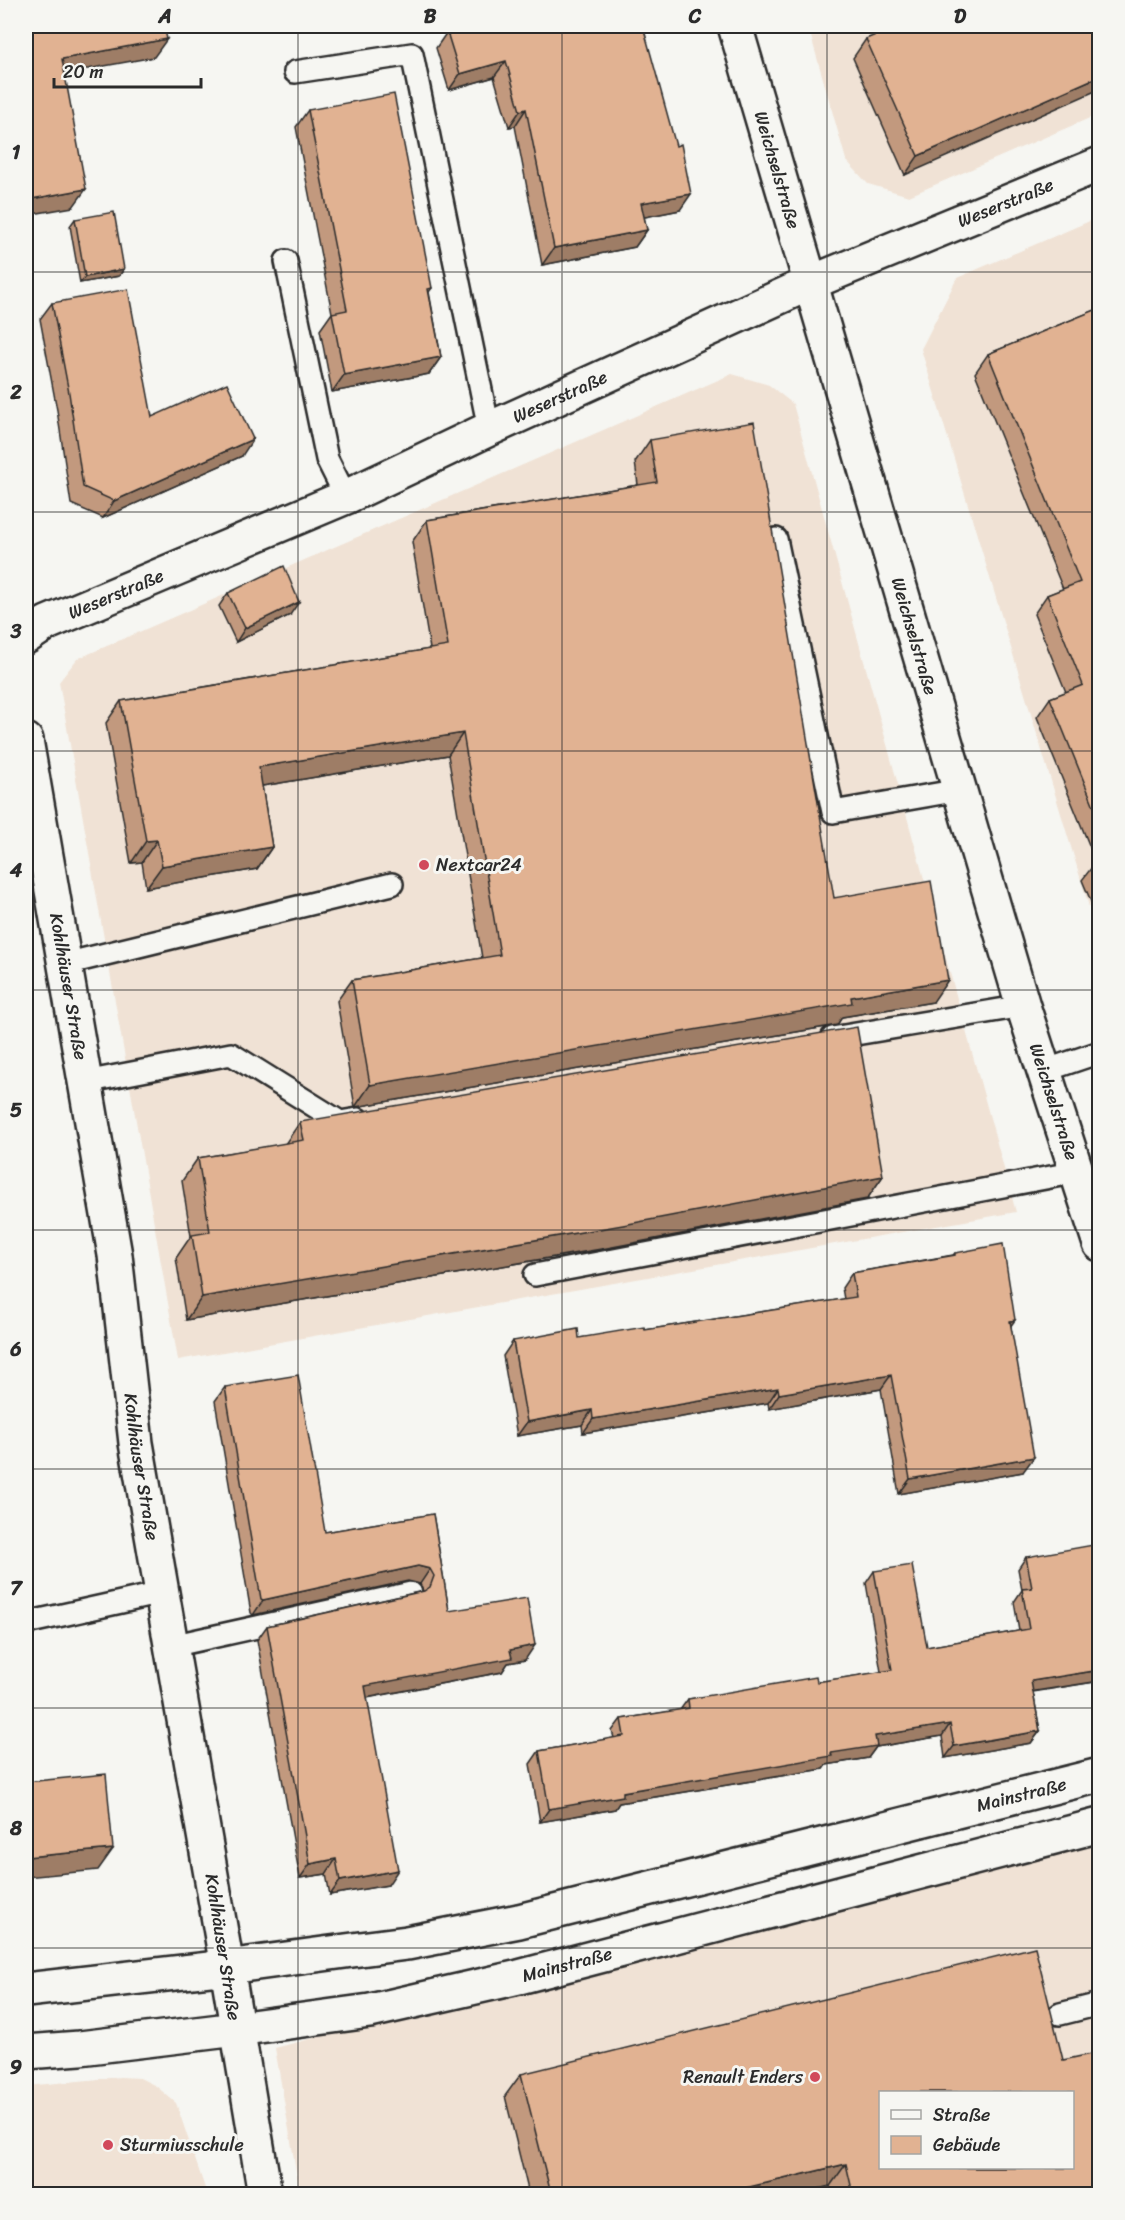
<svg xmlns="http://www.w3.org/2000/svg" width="1125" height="2220" viewBox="0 0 1125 2220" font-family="Sriracha,sans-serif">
<rect width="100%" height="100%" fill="#f6f6f2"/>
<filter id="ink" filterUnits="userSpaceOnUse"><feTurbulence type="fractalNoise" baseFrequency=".0167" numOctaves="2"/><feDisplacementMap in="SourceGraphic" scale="12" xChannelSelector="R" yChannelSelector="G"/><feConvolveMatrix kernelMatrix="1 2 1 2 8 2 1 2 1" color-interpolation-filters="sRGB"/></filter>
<g filter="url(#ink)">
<g fill="#f0e2d5" fill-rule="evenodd">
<path d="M 808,26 L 1099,26 L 1099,114 L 909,196 L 868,184 L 846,160 Z"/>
<path d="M 1099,217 L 1099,940 L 921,349 L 957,278 Z"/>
<path d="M 732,374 L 769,385 L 793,404 L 1016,1212 L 178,1360 L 59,682 L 77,659 Z"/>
<path d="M 1099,1832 L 1099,2194 L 300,2194 L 275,2048 L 554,1976 L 866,1906 ZM 880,2092 L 1072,2092 L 1072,2168 L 880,2168 Z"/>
<path d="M 120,2077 L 140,2078 L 156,2086 L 176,2103 L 207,2194 L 26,2194 L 26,2086 Z"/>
</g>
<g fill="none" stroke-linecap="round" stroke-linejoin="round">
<defs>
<g id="service">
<path d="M 295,72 L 412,54 L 489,429"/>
<path d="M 286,261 L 327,459 L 346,497"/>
<path d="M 776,539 L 833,812 L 960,790"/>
<path d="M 65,964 L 392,884"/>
<path d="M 832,1038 L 1023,1006"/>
<path d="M 1044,1071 L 1100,1052"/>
<path d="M 85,1082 L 231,1054 L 340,1122 L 358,1119"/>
<path d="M 535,1275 L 1077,1172"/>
<path d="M 26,1623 L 162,1593"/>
<path d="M 171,1646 L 411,1593"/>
<path d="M 1060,2014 L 1100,2004"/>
</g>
<g id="minor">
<path id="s1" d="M 735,26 L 1023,1006 L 1100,1244"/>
<path id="s2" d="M 26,637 L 47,623 L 346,497 L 489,429 L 810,283 L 1100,164"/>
<path id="s3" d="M 26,740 L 115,1255 L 136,1443 L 227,1967"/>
</g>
<path id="tertiary" d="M 227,1967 L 265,2194"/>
<g id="secondary">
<path id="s4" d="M 26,1990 L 227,1967 L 360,1949 L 407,1943 L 519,1921 L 1100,1775"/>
<path id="s5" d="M 26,2052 L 80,2048 L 237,2029 L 370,2011 L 519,1977 L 1100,1825"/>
</g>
</defs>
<use href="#service" stroke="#2b2b2b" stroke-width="26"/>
<use href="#minor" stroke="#2b2b2b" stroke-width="38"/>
<use href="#tertiary" stroke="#2b2b2b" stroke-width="38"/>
<use href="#secondary" stroke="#2b2b2b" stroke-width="38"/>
<use href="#service" stroke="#f6f6f2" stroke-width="21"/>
<use href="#minor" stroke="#f6f6f2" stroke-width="33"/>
<use href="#tertiary" stroke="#f6f6f2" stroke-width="33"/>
<use href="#secondary" stroke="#f6f6f2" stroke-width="33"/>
</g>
<g fill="#c2997e" stroke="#2b2b2b" stroke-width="1.5">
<path d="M 469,26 L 680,210 L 644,217 L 647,230 L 635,247 L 542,265 L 515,126 L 509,127 L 494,77 L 449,90 L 436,48 L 447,32 Z"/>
<path d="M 1100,26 L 905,175 L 853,58 L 866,39 Z"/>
<path d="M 308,110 L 432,288 L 429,292 L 441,357 L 429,374 L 332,392 L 320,330 L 332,313 L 296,127 Z"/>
<path d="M 75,219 L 124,269 L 119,276 L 80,283 L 70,226 Z"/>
<path d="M 52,303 L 152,417 L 242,456 L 103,518 L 71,504 L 57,410 L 40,319 Z"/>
<path d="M 1100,308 L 1100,923 L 1082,880 L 1096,862 L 1037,717 L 1050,698 L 1066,692 L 1034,614 L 1047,595 L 1063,589 L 975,373 L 988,354 Z"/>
<path d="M 650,440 L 834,898 L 933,1002 L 842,1017 L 837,1025 L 355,1107 L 337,1001 L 352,980 L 482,958 L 448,755 L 262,786 L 272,847 L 257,869 L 146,888 L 142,862 L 131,863 L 106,723 L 121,701 L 430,649 L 412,542 L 427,520 L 638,485 L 635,462 Z"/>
<path d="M 228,593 L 290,615 L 236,642 L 219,606 Z"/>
<path d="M 300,1122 L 883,1176 L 867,1199 L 607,1248 L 186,1320 L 176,1258 L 191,1236 L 182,1181 L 198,1158 L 285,1144 Z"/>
<path d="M 955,1253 L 1011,1326 L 1023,1472 L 899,1494 L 881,1389 L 769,1409 L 768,1403 L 583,1433 L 582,1425 L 517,1436 L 503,1356 L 513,1341 L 579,1338 L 645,1330 L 844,1299 L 842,1288 L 852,1273 L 953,1255 Z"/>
<path d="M 225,1387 L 325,1532 L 433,1514 L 449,1611 L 525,1660 L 508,1663 L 502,1672 L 367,1698 L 388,1885 L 330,1895 L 326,1874 L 300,1878 L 257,1640 L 267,1626 L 423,1591 L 420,1584 L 408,1581 L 253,1615 L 251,1613 L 215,1401 Z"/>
<path d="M 1026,1557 L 1100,1583 L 1100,1681 L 1033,1692 L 1040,1731 L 1031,1743 L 945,1758 L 942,1736 L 876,1747 L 868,1758 L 826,1765 L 823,1769 L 619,1803 L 615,1809 L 540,1822 L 530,1764 L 539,1751 L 614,1738 L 612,1731 L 621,1719 L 680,1710 L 688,1699 L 817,1682 L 881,1672 L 866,1583 L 874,1571 L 927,1647 L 1019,1631 L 1014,1602 L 1022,1590 L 1018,1569 Z"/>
<path d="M 1063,2060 L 1100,2194 L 832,2194 L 830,2186 L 797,2194 L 529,2194 L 505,2096 L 521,2074 Z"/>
</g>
<g fill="#9e7d66" stroke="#2b2b2b" stroke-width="1.5">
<path d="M 167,39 L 154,57 L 49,76 L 62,59 Z"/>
<path d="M 506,61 L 494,77 L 449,90 L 460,74 Z"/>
<path d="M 1100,76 L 1100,89 L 905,175 L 918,156 Z"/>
<path d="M 526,109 L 515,126 L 509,127 L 520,111 Z"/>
<path d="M 86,189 L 73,207 L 26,215 L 26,200 Z"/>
<path d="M 691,194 L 680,210 L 630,220 L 641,203 Z"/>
<path d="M 647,230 L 635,247 L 542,265 L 554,248 Z"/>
<path d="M 124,269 L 119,276 L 80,283 L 85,277 Z"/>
<path d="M 441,357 L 429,374 L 332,392 L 344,375 Z"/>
<path d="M 253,439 L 242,456 L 103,518 L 114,501 Z"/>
<path d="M 299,602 L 290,615 L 236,642 L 245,628 Z"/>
<path d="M 463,733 L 448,755 L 244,789 L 259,767 Z"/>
<path d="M 157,840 L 142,862 L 131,863 L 146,841 Z"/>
<path d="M 272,847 L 257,869 L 146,888 L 162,866 Z"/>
<path d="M 948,980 L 933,1002 L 842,1017 L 837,1025 L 355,1107 L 370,1085 L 851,997 Z"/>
<path d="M 883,1176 L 867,1199 L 607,1248 L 186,1320 L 202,1297 Z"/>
<path d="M 1015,1320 L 1005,1334 L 1010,1321 Z"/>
<path d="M 891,1375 L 881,1389 L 769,1409 L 779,1394 Z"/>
<path d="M 778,1388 L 768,1403 L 583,1433 L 593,1419 Z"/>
<path d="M 592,1410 L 582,1425 L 517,1436 L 527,1422 Z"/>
<path d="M 1034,1457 L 1023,1472 L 899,1494 L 910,1479 Z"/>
<path d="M 418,1566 L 430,1569 L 420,1584 L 408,1581 L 253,1615 L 263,1600 Z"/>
<path d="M 26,1589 L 32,1589 L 26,1597 Z"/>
<path d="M 535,1645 L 525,1660 L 508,1663 L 502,1672 L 355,1700 L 365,1686 L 510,1650 Z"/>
<path d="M 1100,1670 L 1100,1681 L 1023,1693 L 1031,1681 Z"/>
<path d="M 950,1724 L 942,1736 L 876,1747 L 868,1758 L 826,1765 L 823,1769 L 619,1803 L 615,1809 L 540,1822 L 549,1809 L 623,1792 L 831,1753 L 875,1736 Z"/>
<path d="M 1040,1731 L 1031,1743 L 945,1758 L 954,1746 Z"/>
<path d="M 113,1849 L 98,1870 L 26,1877 L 26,1857 Z"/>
<path d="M 336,1859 L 326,1874 L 300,1878 L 310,1864 Z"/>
<path d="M 398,1870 L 388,1885 L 330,1895 L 340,1881 Z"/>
<path d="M 846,2164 L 830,2186 L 797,2194 L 720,2194 Z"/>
</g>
<g fill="#e1b292" stroke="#2b2b2b" stroke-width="1.5" fill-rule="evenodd">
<path d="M 26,26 L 164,26 L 167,39 L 62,59 L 86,189 L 26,200 Z"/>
<path d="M 469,26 L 643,26 L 676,146 L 681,144 L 691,194 L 641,203 L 647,230 L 554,248 L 526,109 L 520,111 L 506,61 L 460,74 L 447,32 Z"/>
<path d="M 897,26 L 1100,26 L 1100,76 L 918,156 L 866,39 Z"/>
<path d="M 394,94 L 432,288 L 428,289 L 441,357 L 344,375 L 332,313 L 347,310 L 308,110 Z"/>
<path d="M 114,212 L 124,269 L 85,277 L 75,219 Z"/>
<path d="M 128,289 L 152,417 L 227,383 L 253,439 L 114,501 L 83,487 L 69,393 L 52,303 Z"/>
<path d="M 1100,308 L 1100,821 L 1050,698 L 1083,685 L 1047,595 L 1080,582 L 988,354 Z"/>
<path d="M 754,422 L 834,898 L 931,881 L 948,980 L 851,997 L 852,1003 L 370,1085 L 352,980 L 500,955 L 463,733 L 259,767 L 272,847 L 162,866 L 157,840 L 146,841 L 121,701 L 448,646 L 427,520 L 657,482 L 650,440 Z"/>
<path d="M 284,566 L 299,602 L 245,628 L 228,593 Z"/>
<path d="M 1100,860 L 1100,872 L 1095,862 Z"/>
<path d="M 857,1027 L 883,1176 L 623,1225 L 202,1297 L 192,1235 L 210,1232 L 198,1158 L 304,1140 L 300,1122 Z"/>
<path d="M 1003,1244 L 1015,1320 L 1010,1321 L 1034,1457 L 910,1479 L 891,1375 L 779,1394 L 778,1388 L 593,1419 L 592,1410 L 527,1422 L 513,1341 L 578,1329 L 579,1338 L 644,1327 L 645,1330 L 856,1297 L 852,1273 L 955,1255 L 955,1253 Z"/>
<path d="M 298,1375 L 325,1532 L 433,1514 L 449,1611 L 527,1598 L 535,1645 L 510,1650 L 512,1658 L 365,1686 L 398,1870 L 340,1881 L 336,1859 L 310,1864 L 267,1626 L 424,1591 L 430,1587 L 434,1576 L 430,1569 L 418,1566 L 263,1600 L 261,1599 L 225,1387 Z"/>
<path d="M 26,1526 L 32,1589 L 26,1589 Z"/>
<path d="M 1093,1545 L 1100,1583 L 1100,1670 L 1031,1681 L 1040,1731 L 954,1746 L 950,1724 L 875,1736 L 877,1746 L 831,1753 L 832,1756 L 623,1792 L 623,1796 L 549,1809 L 539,1751 L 624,1736 L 621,1719 L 689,1708 L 688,1699 L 816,1677 L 817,1682 L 892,1670 L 874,1571 L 912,1565 L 927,1647 L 1029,1629 L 1022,1589 L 1032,1588 L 1026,1557 Z"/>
<path d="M 106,1774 L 113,1849 L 26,1857 L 26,1782 Z"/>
<path d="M 1035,1947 L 1063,2060 L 1100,2052 L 1100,2194 L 853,2194 L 846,2164 L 720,2194 L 551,2194 L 521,2074 ZM 880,2092 L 1072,2092 L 1072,2168 L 880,2168 Z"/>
</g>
</g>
<path fill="none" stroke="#2b2b2b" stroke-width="1.5" stroke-opacity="0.55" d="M 298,26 L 298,2194M 562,26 L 562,2194M 827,26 L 827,2194M 26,272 L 1100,272M 26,512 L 1100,512M 26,751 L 1100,751M 26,990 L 1100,990M 26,1230 L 1100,1230M 26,1469 L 1100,1469M 26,1708 L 1100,1708M 26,1948 L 1100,1948"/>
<g fill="#d1495b" stroke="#f6f6f2" stroke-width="2">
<circle cx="424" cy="865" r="6"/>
<circle cx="815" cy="2077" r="6"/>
<circle cx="108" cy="2145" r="6"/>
</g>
<g text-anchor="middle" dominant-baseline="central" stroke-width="6" stroke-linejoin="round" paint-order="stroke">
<g font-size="18" fill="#2b2b2b" stroke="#f6f6f2">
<text stroke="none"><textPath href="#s1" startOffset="150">Weichselstraße</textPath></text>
<text stroke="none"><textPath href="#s2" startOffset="1072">Weserstraße</textPath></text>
<text stroke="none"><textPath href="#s2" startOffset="586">Weserstraße</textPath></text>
<text stroke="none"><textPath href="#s2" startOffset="100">Weserstraße</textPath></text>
<text stroke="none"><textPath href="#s1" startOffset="636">Weichselstraße</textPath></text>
<text stroke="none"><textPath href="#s3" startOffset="250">Kohlhäuser Straße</textPath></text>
<text stroke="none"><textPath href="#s1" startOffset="1122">Weichselstraße</textPath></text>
<text stroke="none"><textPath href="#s3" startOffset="736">Kohlhäuser Straße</textPath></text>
<text stroke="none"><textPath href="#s4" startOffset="1016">Mainstraße</textPath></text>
<text transform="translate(223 1947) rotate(81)">Kohlhäuser Straße</text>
<text stroke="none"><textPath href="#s5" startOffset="549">Mainstraße</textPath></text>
</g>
<g font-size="18" fill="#2b2b2b" stroke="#f6f6f2" text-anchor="start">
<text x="436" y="865">Nextcar24</text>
<text x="803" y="2077" text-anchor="end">Renault Enders</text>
<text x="120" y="2145">Sturmiusschule</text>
</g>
</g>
<rect width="1125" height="2220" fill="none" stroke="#f6f6f2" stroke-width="66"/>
<rect x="879" y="2091" width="195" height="78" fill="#f6f6f2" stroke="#a5a5a2" stroke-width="1.5"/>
<rect x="891" y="2110" width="30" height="9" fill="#f6f6f2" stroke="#a5a5a2" stroke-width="1.5"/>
<text x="933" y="2121" font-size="18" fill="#2b2b2b">Straße</text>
<rect x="891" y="2136" width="30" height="18" fill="#e1b292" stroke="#a5a5a2" stroke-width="1.5"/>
<text x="933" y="2151" font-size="18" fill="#2b2b2b">Gebäude</text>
<path d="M54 78v9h147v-9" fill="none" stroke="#2b2b2b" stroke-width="3"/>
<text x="63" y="78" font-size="18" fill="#2b2b2b" stroke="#f6f6f2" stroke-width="4.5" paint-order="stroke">20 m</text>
<rect x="33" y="33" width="1059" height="2154" fill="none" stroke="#2b2b2b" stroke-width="2"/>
<g font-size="20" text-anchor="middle" font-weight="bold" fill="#2b2b2b">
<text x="165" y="23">A</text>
<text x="430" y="23">B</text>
<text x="695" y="23">C</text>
<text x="960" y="23">D</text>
<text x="16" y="159">1</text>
<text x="16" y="399">2</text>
<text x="16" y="638">3</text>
<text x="16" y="877">4</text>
<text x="16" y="1117">5</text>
<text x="16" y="1356">6</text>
<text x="16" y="1595">7</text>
<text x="16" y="1835">8</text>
<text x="16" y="2074">9</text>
</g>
</svg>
